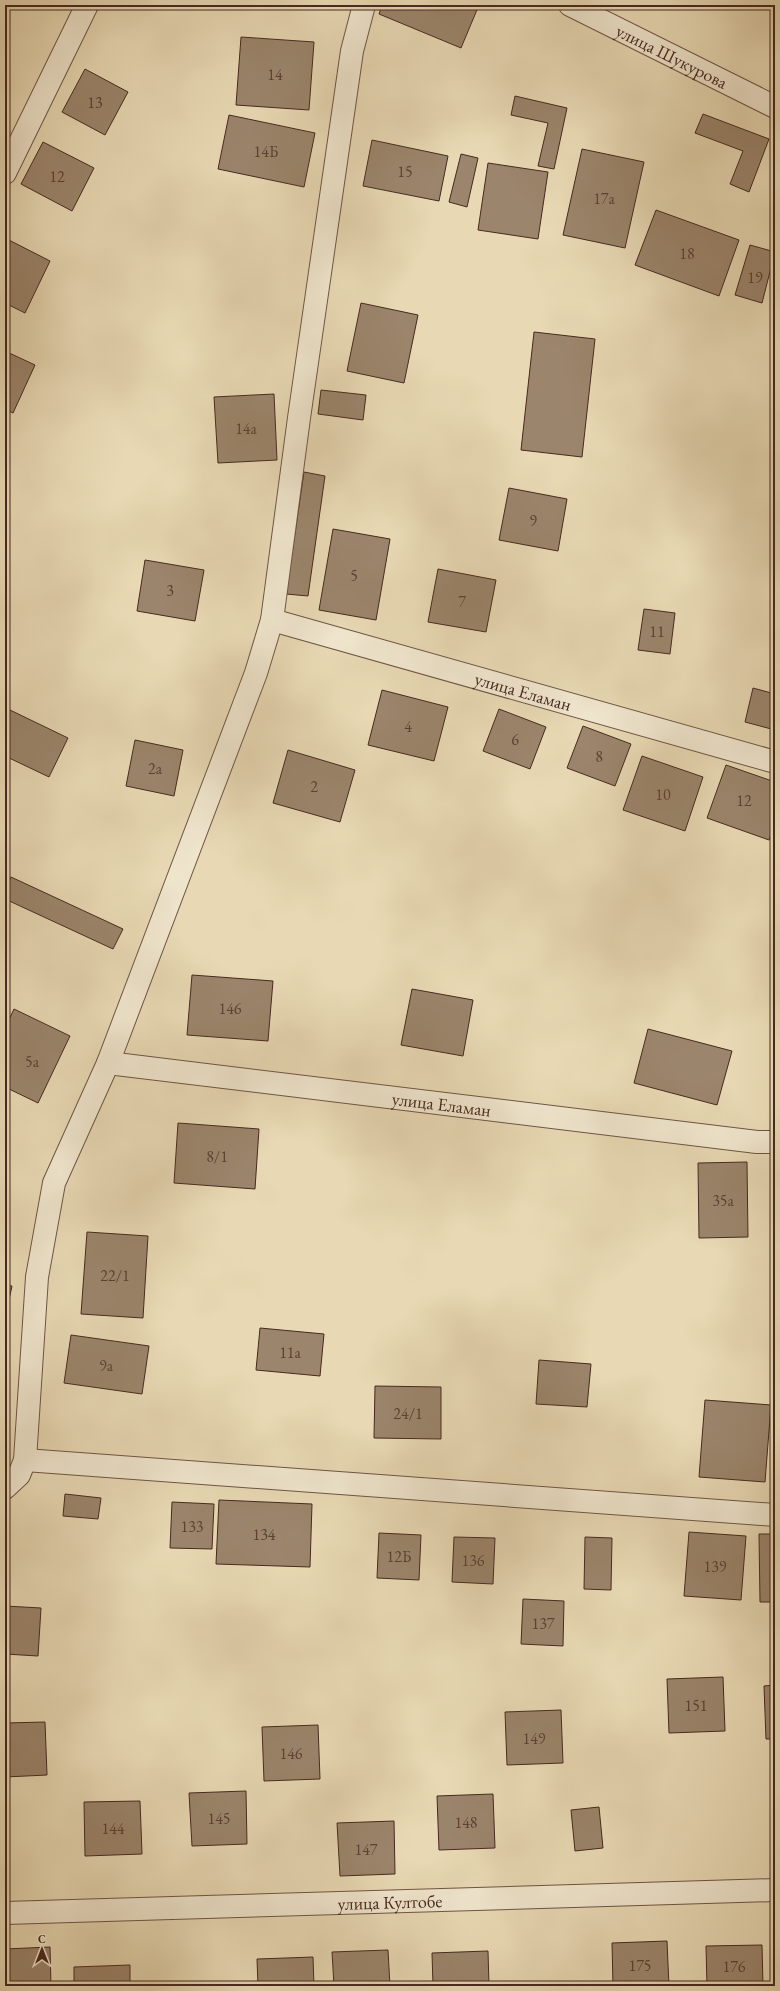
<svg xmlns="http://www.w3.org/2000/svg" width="780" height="1991" viewBox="0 0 780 1991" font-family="'EB Garamond',serif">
<rect width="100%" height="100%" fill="#e8d9b4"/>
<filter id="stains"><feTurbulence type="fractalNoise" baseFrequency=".005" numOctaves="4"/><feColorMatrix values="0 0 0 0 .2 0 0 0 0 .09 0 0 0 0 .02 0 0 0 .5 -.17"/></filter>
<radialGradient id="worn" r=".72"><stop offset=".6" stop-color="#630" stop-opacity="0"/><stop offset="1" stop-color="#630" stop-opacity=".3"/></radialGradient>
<g fill="#9b856c" stroke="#47291f">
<path d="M 382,5 L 479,5 L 461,48 L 379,14 Z"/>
<path d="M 241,37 L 314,42 L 309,110 L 236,105 Z"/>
<path d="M 85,69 L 128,92 L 105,135 L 62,112 Z"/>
<path d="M 515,96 L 567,108 L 554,169 L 538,166 L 548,123 L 511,115 Z"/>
<path d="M 703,114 L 769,139 L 749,192 L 730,184 L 743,151 L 695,133 Z"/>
<path d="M 229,115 L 315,133 L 304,187 L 218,169 Z"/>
<path d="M 372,140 L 448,156 L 439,201 L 363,186 Z"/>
<path d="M 43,142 L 94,168 L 72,211 L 21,184 Z"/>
<path d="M 582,149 L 644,162 L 625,248 L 563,235 Z"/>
<path d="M 461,154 L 478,158 L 467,207 L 449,202 Z"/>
<path d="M 488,163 L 548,172 L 538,239 L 478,230 Z"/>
<path d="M 656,210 L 739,240 L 719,296 L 635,265 Z"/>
<path d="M 5,238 L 50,261 L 25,313 L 5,303 Z"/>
<path d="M 750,245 L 775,252 L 762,303 L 735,295 Z"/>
<path d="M 361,303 L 418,315 L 404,383 L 347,371 Z"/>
<path d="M 534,332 L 595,339 L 582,457 L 521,450 Z"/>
<path d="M 5,351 L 35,365 L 13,413 L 5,409 Z"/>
<path d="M 321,390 L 366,395 L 363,420 L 318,414 Z"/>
<path d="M 274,394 L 277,460 L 218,463 L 214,397 Z"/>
<path d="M 304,472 L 325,476 L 308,596 L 286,594 Z"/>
<path d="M 509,488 L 567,499 L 558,551 L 499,540 Z"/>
<path d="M 333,529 L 390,539 L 376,620 L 319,610 Z"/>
<path d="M 145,560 L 204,570 L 195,621 L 137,611 Z"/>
<path d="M 438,569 L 496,580 L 486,632 L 428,622 Z"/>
<path d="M 644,609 L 675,613 L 670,654 L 638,650 Z"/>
<path d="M 753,688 L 775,694 L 775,730 L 745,722 Z"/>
<path d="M 382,690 L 448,707 L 434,761 L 368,745 Z"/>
<path d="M 499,709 L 546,727 L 530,769 L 483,751 Z"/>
<path d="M 10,710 L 68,738 L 49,777 L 5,756 L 5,720 Z"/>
<path d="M 583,726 L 631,744 L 615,786 L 567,768 Z"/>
<path d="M 135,740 L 183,750 L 174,796 L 126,786 Z"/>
<path d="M 288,750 L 355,770 L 340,822 L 273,803 Z"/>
<path d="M 642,756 L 703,777 L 685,831 L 623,810 Z"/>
<path d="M 726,765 L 775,782 L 775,823 L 769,840 L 707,818 Z"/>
<path d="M 11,877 L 123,929 L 113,949 L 5,899 L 5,890 Z"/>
<path d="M 192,975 L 273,981 L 268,1041 L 187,1035 Z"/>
<path d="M 412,989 L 473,1000 L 463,1056 L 401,1045 Z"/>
<path d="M 14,1009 L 70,1036 L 38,1103 L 5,1087 L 5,1028 Z"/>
<path d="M 648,1029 L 732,1051 L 717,1105 L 634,1083 Z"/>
<path d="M 178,1123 L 259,1129 L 255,1189 L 174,1183 Z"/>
<path d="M 747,1162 L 748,1237 L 699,1238 L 698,1163 Z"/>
<path d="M 775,1197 L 775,1238 L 771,1237 Z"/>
<path d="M 87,1232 L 148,1236 L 143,1318 L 81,1314 Z"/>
<path d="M 5,1285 L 12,1286 L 5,1318 Z"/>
<path d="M 260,1328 L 324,1334 L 320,1376 L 256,1370 Z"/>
<path d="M 71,1335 L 149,1346 L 142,1394 L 64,1383 Z"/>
<path d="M 539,1360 L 591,1364 L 587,1407 L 536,1404 Z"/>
<path d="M 375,1386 L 441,1387 L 441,1439 L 374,1438 Z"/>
<path d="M 705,1400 L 771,1405 L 765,1482 L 699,1477 Z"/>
<path d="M 65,1494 L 101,1498 L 98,1519 L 63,1516 Z"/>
<path d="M 219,1500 L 312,1504 L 310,1567 L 216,1564 Z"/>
<path d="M 172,1502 L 214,1504 L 212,1549 L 170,1548 Z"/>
<path d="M 689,1532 L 746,1536 L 741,1600 L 684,1596 Z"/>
<path d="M 379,1533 L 421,1535 L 419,1580 L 377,1578 Z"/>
<path d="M 759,1534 L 775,1534 L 775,1602 L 760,1602 Z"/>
<path d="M 454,1537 L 495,1538 L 493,1584 L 452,1582 Z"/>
<path d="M 585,1537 L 612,1538 L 611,1590 L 584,1589 Z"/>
<path d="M 523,1599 L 564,1601 L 563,1646 L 521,1644 Z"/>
<path d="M 5,1606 L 41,1608 L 38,1656 L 5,1654 Z"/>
<path d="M 723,1677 L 725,1731 L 669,1733 L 667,1679 Z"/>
<path d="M 775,1685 L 775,1739 L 766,1739 L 764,1686 Z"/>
<path d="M 561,1710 L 563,1763 L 507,1765 L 505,1712 Z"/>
<path d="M 45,1722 L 47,1775 L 5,1777 L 5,1723 Z"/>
<path d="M 318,1725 L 320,1779 L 264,1781 L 262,1727 Z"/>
<path d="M 246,1791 L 247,1844 L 192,1846 L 189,1793 Z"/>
<path d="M 493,1794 L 495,1848 L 439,1850 L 437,1796 Z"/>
<path d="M 140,1801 L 142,1854 L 85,1856 L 84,1802 Z"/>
<path d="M 599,1807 L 603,1848 L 575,1851 L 571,1810 Z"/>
<path d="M 394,1821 L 395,1874 L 340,1876 L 337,1823 Z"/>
<path d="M 667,1941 L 669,1986 L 613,1986 L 612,1943 Z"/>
<path d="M 762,1945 L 763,1986 L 707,1986 L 706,1946 Z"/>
<path d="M 50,1947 L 51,1986 L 5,1986 L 5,1949 Z"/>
<path d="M 388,1950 L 390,1986 L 334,1986 L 332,1952 Z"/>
<path d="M 488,1951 L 489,1986 L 433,1986 L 432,1953 Z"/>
<path d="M 313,1957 L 314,1986 L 258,1986 L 257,1959 Z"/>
<path d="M 130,1965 L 130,1986 L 74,1986 L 74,1967 Z"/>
</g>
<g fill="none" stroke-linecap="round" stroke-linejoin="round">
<defs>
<g id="minor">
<path id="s1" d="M 570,5 L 775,107"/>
<path d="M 5,173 L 87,5"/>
<path id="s2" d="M 272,620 L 775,762"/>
<path id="s3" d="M 108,1063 L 757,1142 L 775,1142"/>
<path d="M 25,1460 L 775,1515"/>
<path d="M 5,1488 L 19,1475 L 25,1460 L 37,1277 L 54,1183 L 108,1063 L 256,673 L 272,620 L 299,418 L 352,51 L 364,5"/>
<path id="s4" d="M 5,1913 L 775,1890"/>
</g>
</defs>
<use href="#minor" stroke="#6f5544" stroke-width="24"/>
<use href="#minor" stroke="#f0e6ce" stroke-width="22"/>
</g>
<g text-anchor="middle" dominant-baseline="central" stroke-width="3.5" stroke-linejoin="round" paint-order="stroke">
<g font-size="16" fill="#5c4032">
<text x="275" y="74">14</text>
<text x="95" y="102">13</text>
<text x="266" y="151">14Б</text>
<text x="405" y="171">15</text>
<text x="57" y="176">12</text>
<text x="604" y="198">17а</text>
<text x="687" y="253">18</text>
<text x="755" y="277">19</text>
<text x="246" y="428">14а</text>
<text x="533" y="520">9</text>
<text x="354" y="575">5</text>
<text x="170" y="590">3</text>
<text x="462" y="601">7</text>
<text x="657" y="631">11</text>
<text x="408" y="726">4</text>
<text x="515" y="739">6</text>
<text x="599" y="756">8</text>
<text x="155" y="768">2а</text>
<text x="314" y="786">2</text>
<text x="663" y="794">10</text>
<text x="744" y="800">12</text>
<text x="230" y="1008">146</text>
<text x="32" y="1061">5а</text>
<text x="217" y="1156">8/1</text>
<text x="723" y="1200">35а</text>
<text x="115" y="1275">22/1</text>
<text x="290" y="1352">11а</text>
<text x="106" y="1365">9а</text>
<text x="408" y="1413">24/1</text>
<text x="192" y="1526">133</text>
<text x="264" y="1534">134</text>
<text x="399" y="1556">12Б</text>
<text x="473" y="1560">136</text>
<text x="715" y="1566">139</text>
<text x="543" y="1623">137</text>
<text x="696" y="1705">151</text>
<text x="534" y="1738">149</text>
<text x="291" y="1753">146</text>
<text x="219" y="1818">145</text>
<text x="466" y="1822">148</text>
<text x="113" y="1828">144</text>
<text x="366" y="1849">147</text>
<text x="640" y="1965">175</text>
<text x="734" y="1966">176</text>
</g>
<g font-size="18" fill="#47291f" stroke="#f0e6ce">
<text stroke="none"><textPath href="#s1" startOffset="114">улица Шукурова</textPath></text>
<text stroke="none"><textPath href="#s2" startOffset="261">улица Еламан</textPath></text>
<text stroke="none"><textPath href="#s3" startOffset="336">улица Еламан</textPath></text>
<text stroke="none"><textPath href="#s4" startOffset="385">улица Култобе</textPath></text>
</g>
</g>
<rect width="780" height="1991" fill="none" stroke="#e8d9b4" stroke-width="20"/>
<rect x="6" y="6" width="768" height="1979" fill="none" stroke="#47291f" stroke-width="2"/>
<rect x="10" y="10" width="760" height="1971" fill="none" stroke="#47291f"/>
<g transform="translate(42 1949)" stroke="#f0e6ce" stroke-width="3" paint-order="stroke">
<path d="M0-3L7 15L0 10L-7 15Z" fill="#47291f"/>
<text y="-6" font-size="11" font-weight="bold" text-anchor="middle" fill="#47291f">С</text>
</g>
<rect width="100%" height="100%" filter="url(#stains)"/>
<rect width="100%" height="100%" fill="url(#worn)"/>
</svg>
